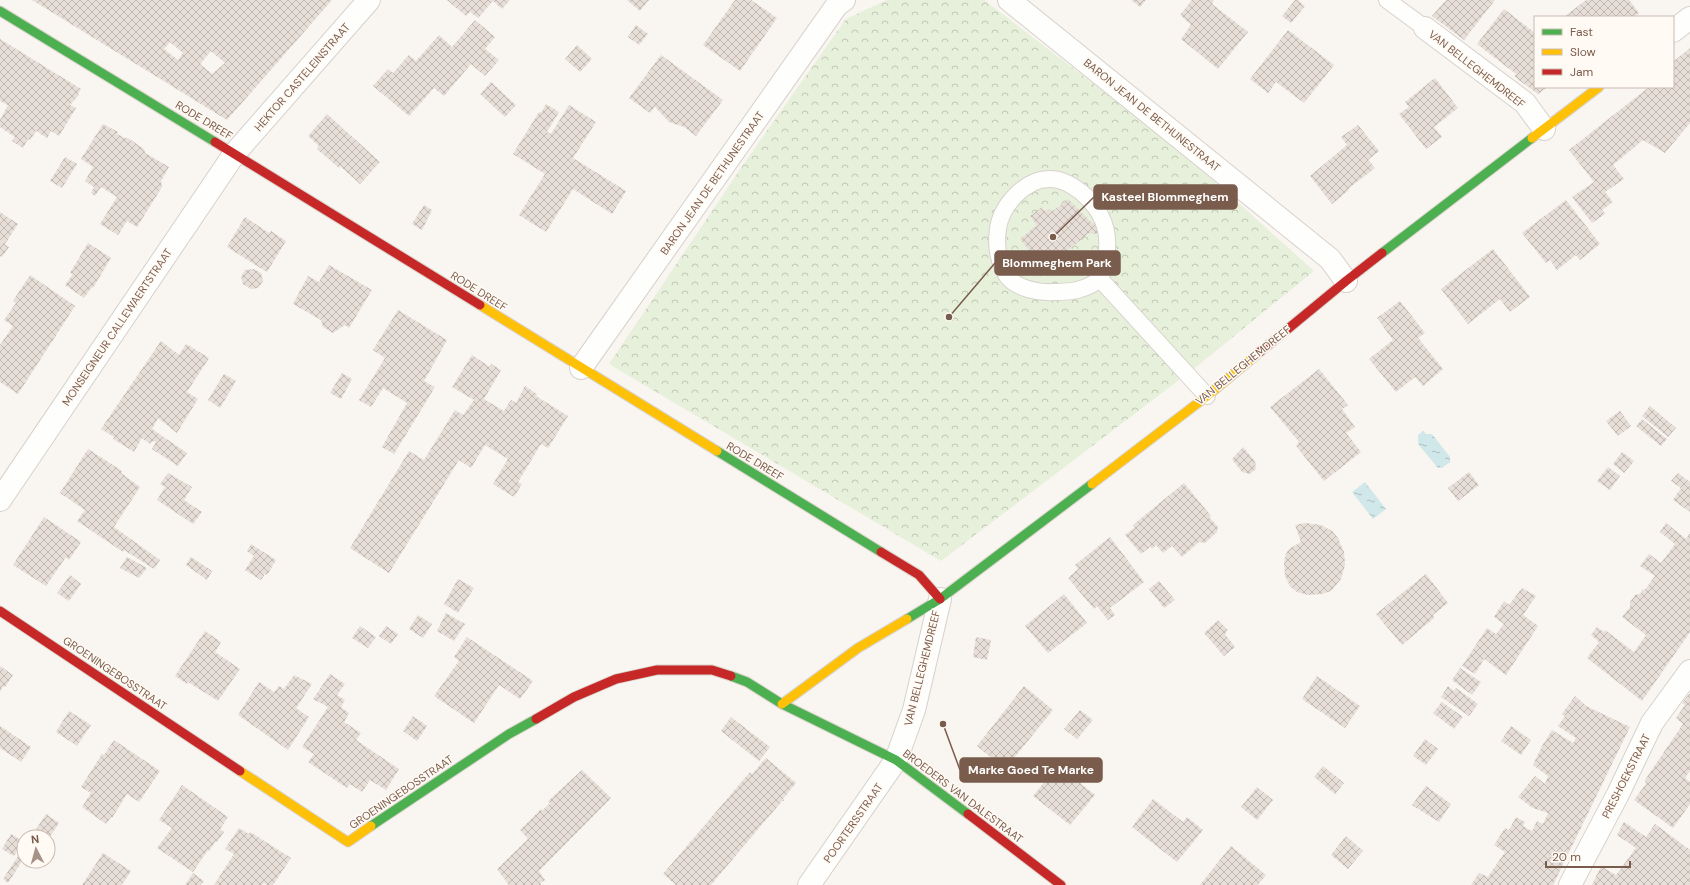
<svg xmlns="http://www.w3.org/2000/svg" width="1690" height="885" viewBox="0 0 1690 885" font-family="'DM Sans',sans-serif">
<defs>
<pattern id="park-crowns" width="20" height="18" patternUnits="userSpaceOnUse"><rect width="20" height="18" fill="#e7f0db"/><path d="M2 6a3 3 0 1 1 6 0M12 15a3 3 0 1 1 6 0" fill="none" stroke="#c0c6b4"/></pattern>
<pattern id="water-ripples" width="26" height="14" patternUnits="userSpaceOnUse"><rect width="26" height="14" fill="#d0e8ea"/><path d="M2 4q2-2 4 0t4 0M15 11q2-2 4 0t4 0" fill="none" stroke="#aebfc0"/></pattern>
<pattern id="building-cross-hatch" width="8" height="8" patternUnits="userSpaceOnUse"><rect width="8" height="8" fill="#e6ded7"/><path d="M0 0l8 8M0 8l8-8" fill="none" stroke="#bfb7b1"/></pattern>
</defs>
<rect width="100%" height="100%" fill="#f9f5f0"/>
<path fill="url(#park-crowns)" d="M 887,0 L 984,0 L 1176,147 L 1314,271 L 1196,367 L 941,561 L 609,364 L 743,165 L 846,19 Z"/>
<g fill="url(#water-ripples)">
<path d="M 1423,431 L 1426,434 L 1432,434 L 1450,457 L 1450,462 L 1442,468 L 1438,468 L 1418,444 L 1418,435 Z"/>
<path d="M 1365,482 L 1386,509 L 1373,519 L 1352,492 Z"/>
</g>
<g fill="url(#building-cross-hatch)" fill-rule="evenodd">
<path d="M 32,0 L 332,0 L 227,120 ZM 170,42 L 183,53 L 178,60 L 164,49 ZM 211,51 L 225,63 L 212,74 L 200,64 Z"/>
<path d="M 447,0 L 510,0 L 502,9 L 493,1 L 478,18 L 470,12 L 466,16 Z"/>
<path d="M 627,0 L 649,0 L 640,11 Z"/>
<path d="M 735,0 L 751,0 L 777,18 L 740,71 L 703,45 Z"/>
<path d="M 1131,0 L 1146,0 L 1140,7 Z"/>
<path d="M 1192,0 L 1214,0 L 1212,4 L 1248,32 L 1218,69 L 1181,39 L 1191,25 L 1180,15 Z"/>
<path d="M 1295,0 L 1298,0 L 1305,6 L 1291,23 L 1282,16 Z"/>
<path d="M 1446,0 L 1495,0 L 1464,40 L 1432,16 Z"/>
<path d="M 1586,0 L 1629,0 L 1639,13 L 1634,17 L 1564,17 Z"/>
<path d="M 1504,9 L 1535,33 L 1535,87 L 1548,87 L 1538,94 L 1515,77 L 1516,74 L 1477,44 Z"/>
<path d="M 475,20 L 495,37 L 485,49 L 499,60 L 485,76 L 471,64 L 444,96 L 434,88 L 409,116 L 373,86 L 388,69 L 393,73 L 409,55 L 416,61 L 439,35 L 452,47 Z"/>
<path d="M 636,25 L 648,34 L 639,45 L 628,37 Z"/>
<path d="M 1288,30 L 1334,65 L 1304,103 L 1276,82 L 1268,93 L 1250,79 Z"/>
<path d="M 0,39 L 81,89 L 78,94 L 79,95 L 70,105 L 76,108 L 59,136 L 51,131 L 47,138 L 36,131 L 30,140 L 28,139 L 23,148 L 12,141 L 15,137 L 0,127 L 0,120 L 8,105 L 0,101 Z"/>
<path d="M 577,45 L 592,59 L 580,72 L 565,59 Z"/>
<path d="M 1690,48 L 1690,123 L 1665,153 L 1643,140 L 1613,165 L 1624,179 L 1605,192 L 1613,202 L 1602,210 L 1605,214 L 1592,223 L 1572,197 L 1594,182 L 1569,150 L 1649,87 L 1673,87 L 1673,62 Z"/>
<path d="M 661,55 L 723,100 L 696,136 L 684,127 L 669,122 L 655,107 L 650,113 L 629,98 Z"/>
<path d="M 1435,78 L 1458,108 L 1434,127 L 1442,137 L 1426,149 L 1399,114 L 1409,107 L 1405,102 Z"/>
<path d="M 491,82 L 516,105 L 505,117 L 480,94 Z"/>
<path d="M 546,104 L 559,112 L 547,132 L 551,134 L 569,105 L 596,122 L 573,158 L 626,191 L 612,214 L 573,189 L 546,232 L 519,215 L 545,174 L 513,154 L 539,112 L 541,113 Z"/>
<path d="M 327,114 L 380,162 L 360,184 L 340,166 L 339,168 L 317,149 L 319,146 L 308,136 Z"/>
<path d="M 103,124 L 118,132 L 117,134 L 125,138 L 128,138 L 144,149 L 145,153 L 169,167 L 161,181 L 162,187 L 137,227 L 127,221 L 118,235 L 100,224 L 117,197 L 101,187 L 95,196 L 91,193 L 94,187 L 85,181 L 93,167 L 81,159 Z"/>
<path d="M 1358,125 L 1379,151 L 1368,160 L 1375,168 L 1348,189 L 1349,190 L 1332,204 L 1310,176 L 1347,145 L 1341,137 Z"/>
<path d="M 65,157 L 77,164 L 62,188 L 50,181 Z"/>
<path d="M 1068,199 L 1092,223 L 1096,223 L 1099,231 L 1096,234 L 1089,233 L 1063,254 L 1067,259 L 1040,277 L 1026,260 L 1032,254 L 1020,239 L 1037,225 L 1030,216 L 1042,207 L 1045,211 L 1049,209 L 1052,212 Z"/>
<path d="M 1566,200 L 1600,244 L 1580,260 L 1576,255 L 1557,270 L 1550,260 L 1546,263 L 1522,233 Z"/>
<path d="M 424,205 L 432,210 L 422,230 L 412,224 Z"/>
<path d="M 0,212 L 18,224 L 5,244 L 0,240 Z"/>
<path d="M 245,217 L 269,233 L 271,231 L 286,241 L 267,272 L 227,247 Z"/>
<path d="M 0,241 L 9,247 L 2,257 L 0,256 Z"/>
<path d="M 88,243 L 111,258 L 93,288 L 92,287 L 84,298 L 65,285 L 73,274 L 70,273 Z"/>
<path d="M 1493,249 L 1530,297 L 1510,312 L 1500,299 L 1468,324 L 1441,289 Z"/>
<path d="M 329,265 L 372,290 L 349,328 L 345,325 L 333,333 L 323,327 L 321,320 L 293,304 L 308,276 L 319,282 Z"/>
<path d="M 254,269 L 261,273 L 263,281 L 258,288 L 251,289 L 243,284 L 241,277 L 245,270 Z"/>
<path d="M 30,275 L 75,306 L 18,394 L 0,382 L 0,345 L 13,326 L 4,320 L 16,303 L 13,301 Z"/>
<path d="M 1400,301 L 1425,333 L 1418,338 L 1443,369 L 1423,386 L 1415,377 L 1396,392 L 1369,359 L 1393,340 L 1377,318 Z"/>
<path d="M 398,310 L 447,340 L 424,381 L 435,387 L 394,454 L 382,447 L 407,403 L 383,388 L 371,407 L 359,400 L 385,358 L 373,350 Z"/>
<path d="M 161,341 L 179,355 L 186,344 L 209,358 L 187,392 L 198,399 L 177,433 L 158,418 L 152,429 L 187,453 L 178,466 L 152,449 L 156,442 L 153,441 L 150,444 L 142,438 L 134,452 L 113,439 L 114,437 L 101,429 Z"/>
<path d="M 472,355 L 490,367 L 491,364 L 501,370 L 484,399 L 504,411 L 511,400 L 516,403 L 525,386 L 537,394 L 536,396 L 568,416 L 548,448 L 541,444 L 518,482 L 522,484 L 514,497 L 493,484 L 508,459 L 485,445 L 471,468 L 459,460 L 389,573 L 350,548 L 409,451 L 424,460 L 455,410 L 463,415 L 474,400 L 452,387 Z"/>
<path d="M 1319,369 L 1348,405 L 1342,409 L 1355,427 L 1346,433 L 1361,452 L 1324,481 L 1296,446 L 1299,442 L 1270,407 Z"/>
<path d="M 342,373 L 352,379 L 341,399 L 330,393 Z"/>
<path d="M 224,374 L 236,381 L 220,408 L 208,400 Z"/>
<path d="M 1650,406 L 1676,428 L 1668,437 L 1642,416 Z"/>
<path d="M 1620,411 L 1631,426 L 1618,436 L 1606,421 Z"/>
<path d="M 1642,419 L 1667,439 L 1661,446 L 1636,426 Z"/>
<path d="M 1243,447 L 1255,461 L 1256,469 L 1250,474 L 1242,472 L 1232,459 Z"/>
<path d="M 88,449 L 122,471 L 121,473 L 140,487 L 114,527 L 160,560 L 154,569 L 124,550 L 123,552 L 77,521 L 85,510 L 60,493 Z"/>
<path d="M 1622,452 L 1634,461 L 1624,473 L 1613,464 Z"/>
<path d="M 1608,467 L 1620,476 L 1610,490 L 1597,481 Z"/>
<path d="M 1469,472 L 1479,485 L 1458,501 L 1448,488 Z"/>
<path d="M 168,473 L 192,487 L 184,500 L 202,512 L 193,524 L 157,500 L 165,487 L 160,484 Z"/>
<path d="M 1678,473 L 1690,482 L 1690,512 L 1673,500 L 1681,488 L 1671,481 Z"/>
<path d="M 1184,483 L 1211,516 L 1209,517 L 1218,527 L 1217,532 L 1205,543 L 1199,542 L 1182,557 L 1172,546 L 1163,553 L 1156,545 L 1152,549 L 1143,537 L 1150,547 L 1141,554 L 1125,535 L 1135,527 L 1133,525 Z"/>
<path d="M 44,517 L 81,542 L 69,560 L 66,557 L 46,586 L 13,565 Z"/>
<path d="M 1305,523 L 1321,525 L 1332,531 L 1338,538 L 1344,552 L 1345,565 L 1341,579 L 1331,591 L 1322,594 L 1308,595 L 1297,592 L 1290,586 L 1285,576 L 1284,562 L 1286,554 L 1289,549 L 1301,542 L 1295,525 Z"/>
<path d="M 1666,523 L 1686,539 L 1690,533 L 1690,632 L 1642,701 L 1587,658 L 1599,642 L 1591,635 L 1597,627 L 1604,632 L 1605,630 L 1634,652 L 1646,635 L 1622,617 L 1630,607 L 1630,602 L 1635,595 L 1640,594 L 1643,589 L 1644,591 L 1655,576 L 1640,566 L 1649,554 L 1661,563 L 1675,544 L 1660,532 Z"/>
<path d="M 1110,537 L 1144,582 L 1110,608 L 1115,615 L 1108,620 L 1097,606 L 1094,609 L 1068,578 L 1078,569 L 1075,565 Z"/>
<path d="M 251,544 L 276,560 L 267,575 L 265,574 L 261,580 L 245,570 L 254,556 L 247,551 Z"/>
<path d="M 127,557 L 147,568 L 139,578 L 120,568 Z"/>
<path d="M 191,557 L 212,571 L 207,580 L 186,565 Z"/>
<path d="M 1426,574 L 1448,603 L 1433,615 L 1434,618 L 1402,645 L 1376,614 Z"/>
<path d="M 70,575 L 81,584 L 69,601 L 57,593 Z"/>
<path d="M 458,579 L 474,588 L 458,613 L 444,604 Z"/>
<path d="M 1159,581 L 1175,600 L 1164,608 L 1149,589 Z"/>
<path d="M 1522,588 L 1536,596 L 1523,615 L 1538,626 L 1506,675 L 1484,659 L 1475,674 L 1462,666 L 1487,628 L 1496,634 L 1504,624 L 1494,617 L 1504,601 L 1509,605 Z"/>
<path d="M 1064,594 L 1087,623 L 1048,653 L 1025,626 Z"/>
<path d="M 446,613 L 465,624 L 454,641 L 437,631 Z"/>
<path d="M 418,615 L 432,624 L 423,638 L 409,629 Z"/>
<path d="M 1218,620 L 1228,630 L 1225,634 L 1235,647 L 1224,656 L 1204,633 Z"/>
<path d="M 360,626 L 376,637 L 368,648 L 352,638 Z"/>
<path d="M 386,626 L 398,634 L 391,644 L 379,636 Z"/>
<path d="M 205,631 L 221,642 L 215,652 L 240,669 L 218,701 L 188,682 L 187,684 L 175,676 Z"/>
<path d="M 467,637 L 533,681 L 520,699 L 499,685 L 474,723 L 434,696 L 459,661 L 454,657 Z"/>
<path d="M 976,637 L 991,640 L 987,660 L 973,657 Z"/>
<path d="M 0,666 L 13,675 L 5,687 L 3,686 L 0,692 Z"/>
<path d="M 1460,668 L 1481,682 L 1472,695 L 1452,680 Z"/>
<path d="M 330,674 L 345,684 L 337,695 L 345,700 L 341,707 L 349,713 L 344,722 L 361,733 L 356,740 L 399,769 L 386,790 L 370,780 L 362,792 L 350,784 L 347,788 L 308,762 L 314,754 L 302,747 L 328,707 L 313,699 Z"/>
<path d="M 294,675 L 312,684 L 296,708 L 309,717 L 288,750 L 238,715 L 259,682 L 274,692 L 279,686 L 284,689 Z"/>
<path d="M 1317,676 L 1360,706 L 1345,728 L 1302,699 Z"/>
<path d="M 1024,686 L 1053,710 L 1005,769 L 977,746 Z"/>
<path d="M 1448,686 L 1454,691 L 1456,688 L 1478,704 L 1469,716 L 1441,697 Z"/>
<path d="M 1690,693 L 1690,771 L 1685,778 L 1690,782 L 1690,804 L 1673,828 L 1634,800 L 1646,784 L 1645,780 L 1683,724 L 1676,718 L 1685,705 L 1682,703 Z"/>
<path d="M 1575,696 L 1586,706 L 1630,727 L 1553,885 L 1471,885 L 1479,873 L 1488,877 L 1505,852 L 1494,845 L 1505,828 L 1509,830 L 1516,817 L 1525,822 L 1523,826 L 1532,831 L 1537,821 L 1543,824 L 1548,813 L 1533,808 L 1518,797 L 1535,776 L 1545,784 L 1548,776 L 1533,765 L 1542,746 L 1552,730 L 1573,743 L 1576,738 L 1558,726 L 1565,716 L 1562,714 Z"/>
<path d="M 1442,702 L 1463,717 L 1454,729 L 1433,713 Z"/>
<path d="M 1080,710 L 1093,720 L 1077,739 L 1064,729 Z"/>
<path d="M 69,711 L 91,725 L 77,746 L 56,732 Z"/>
<path d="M 413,716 L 427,726 L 417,741 L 403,731 Z"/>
<path d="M 731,717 L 770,747 L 759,761 L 721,731 Z"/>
<path d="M 0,726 L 31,747 L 21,762 L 0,748 Z"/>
<path d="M 1511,726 L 1531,740 L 1521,755 L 1501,741 Z"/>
<path d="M 1425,739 L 1438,749 L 1426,765 L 1413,756 Z"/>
<path d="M 114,740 L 160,771 L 139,802 L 127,794 L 112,818 L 111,817 L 106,824 L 82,807 L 91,793 L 81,787 L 102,754 L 104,755 Z"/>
<path d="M 766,758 L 796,783 L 783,799 L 784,801 L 782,801 L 771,814 L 772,815 L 770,815 L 711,885 L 676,885 L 663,874 L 750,772 L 752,774 Z"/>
<path d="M 1058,765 L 1095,795 L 1070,825 L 1033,796 Z"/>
<path d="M 1323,766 L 1344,783 L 1335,794 L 1314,777 Z"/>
<path d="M 582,770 L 611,798 L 539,871 L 545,880 L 540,883 L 541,885 L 509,885 L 497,869 L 528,839 L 520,830 L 541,809 L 542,811 L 550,803 L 548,801 Z"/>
<path d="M 182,785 L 228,817 L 220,829 L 224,832 L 217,842 L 216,841 L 209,851 L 208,850 L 193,872 L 157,848 L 172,828 L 159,820 Z"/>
<path d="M 1426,786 L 1451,804 L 1439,822 L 1412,805 Z"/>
<path d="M 1257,787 L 1273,800 L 1257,820 L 1241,807 Z"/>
<path d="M 1153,799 L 1183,822 L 1187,817 L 1203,830 L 1177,862 L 1132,827 Z"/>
<path d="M 46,814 L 59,823 L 48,840 L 48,837 L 31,837 Z"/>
<path d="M 1624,822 L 1646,837 L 1655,824 L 1690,850 L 1690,885 L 1592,885 L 1601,866 L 1616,875 L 1636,848 L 1617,835 Z"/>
<path d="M 239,828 L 249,834 L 250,832 L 291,858 L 273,885 L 267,885 L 264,883 L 262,885 L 214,885 L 234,854 L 225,849 Z"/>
<path d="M 11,834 L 23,841 L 14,856 L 2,849 Z"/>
<path d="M 1346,836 L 1363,851 L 1348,869 L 1331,855 Z"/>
<path d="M 1231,846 L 1266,875 L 1258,885 L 1200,885 Z"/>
<path d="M 24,847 L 24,858 L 8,883 L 3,879 Z"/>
<path d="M 103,853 L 131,871 L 122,885 L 82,885 Z"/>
<path d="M 193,873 L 204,881 L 201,885 L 185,885 Z"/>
</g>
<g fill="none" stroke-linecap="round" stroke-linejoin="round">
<defs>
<g id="lane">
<path d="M 1387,0 L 1425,28"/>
<path d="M 1100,279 C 1086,290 1072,292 1054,292 C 1039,293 1017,289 1007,276 C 1005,274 1004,270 1003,268 C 997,256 996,243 998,229 C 1001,206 1025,178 1051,179 C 1062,179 1072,185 1081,192 C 1110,216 1113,245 1100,279 L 1207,396"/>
</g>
<g id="street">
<path d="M 1009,0 L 1330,259 L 1346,281"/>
<path d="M 1425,28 L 1525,103 L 1544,129"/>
<path d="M 1673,31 L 1690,18"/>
<path d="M 581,368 L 837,5 L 844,0"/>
<path d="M 0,500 L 235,153 L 369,0"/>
<path d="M 809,885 L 896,760 L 914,710 L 940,599"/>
<path d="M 1570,885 L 1618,794 L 1652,723 L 1690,671"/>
</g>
<g id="fast">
<path d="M 0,11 L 215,142"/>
<path d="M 1382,253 L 1532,138"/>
<path d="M 717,451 L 881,552"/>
<path d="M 907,619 L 940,599 L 1092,484"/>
<path d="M 731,676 L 747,682 L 782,704 L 896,760 L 968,814"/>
<path d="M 371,826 L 509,734 L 536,719"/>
</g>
<g id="slow">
<path d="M 1532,138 L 1599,87"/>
<path d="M 480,305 L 717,451"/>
<path d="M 1092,484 L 1207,396 L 1255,356"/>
<path d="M 782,704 L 858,648 L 907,619"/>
<path d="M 240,771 L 348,842 L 371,826"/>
</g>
<g id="jam">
<path d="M 215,142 L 480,305"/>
<path d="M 1255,356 L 1346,281 L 1382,253"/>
<path d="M 881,552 L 919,575 L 940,599"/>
<path d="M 0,611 L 240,771"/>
<path d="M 536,719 L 574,697 L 616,679 L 657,670 L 712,670 L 731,676"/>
<path d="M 968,814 L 1061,885"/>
</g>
</defs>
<use href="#lane" stroke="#d7d1cb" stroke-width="18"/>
<use href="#street" stroke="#d7d1cb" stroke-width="24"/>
<use href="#fast" stroke="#d9d2cb" stroke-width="11"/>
<use href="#slow" stroke="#d9d2cb" stroke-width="11"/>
<use href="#jam" stroke="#d9d2cb" stroke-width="11"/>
<use href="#lane" stroke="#fefefd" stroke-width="16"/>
<use href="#street" stroke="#fefefd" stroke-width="22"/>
<use href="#fast" stroke="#4caf50" stroke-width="9"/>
<use href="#slow" stroke="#ffc107" stroke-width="9"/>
<use href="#jam" stroke="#c62828" stroke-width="9"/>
</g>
<g text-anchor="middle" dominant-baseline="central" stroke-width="3" stroke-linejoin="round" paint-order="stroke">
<g font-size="11" fill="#7a5c4d" stroke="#fffaf3">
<text transform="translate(1477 69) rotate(38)">VAN BELLEGHEMDREEF</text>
<text transform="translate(302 77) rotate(-49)">HEKTOR CASTELEINSTRAAT</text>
<text transform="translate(1152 115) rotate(39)">BARON JEAN DE BETHUNESTRAAT</text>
<text transform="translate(204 120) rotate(31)">RODE DREEF</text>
<text transform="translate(712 183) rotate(-55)">BARON JEAN DE BETHUNESTRAAT</text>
<text transform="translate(479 291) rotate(32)">RODE DREEF</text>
<text transform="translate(117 327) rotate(-56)">MONSEIGNEUR CALLEWAERTSTRAAT</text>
<text transform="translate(1243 365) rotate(-39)">VAN BELLEGHEMDREEF</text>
<text transform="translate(755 461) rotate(31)">RODE DREEF</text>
<text transform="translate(922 668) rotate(-76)">VAN BELLEGHEMDREEF</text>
<text transform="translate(115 673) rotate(34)">GROENINGEBOSSTRAAT</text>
<text transform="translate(1626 776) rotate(-63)">PRESHOEKSTRAAT</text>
<text transform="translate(401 792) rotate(-34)">GROENINGEBOSSTRAAT</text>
<text transform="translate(963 796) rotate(37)">BROEDERS VAN DALESTRAAT</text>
<text transform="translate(853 823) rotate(-55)">POORTERSSTRAAT</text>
</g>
</g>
<path fill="none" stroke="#7a5c4d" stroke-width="1.5" d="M1053 237L1094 197M949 317L995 263M943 724L960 770"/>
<g fill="#7a5c4d" stroke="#fffaf3" stroke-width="1.5">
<circle cx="1053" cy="237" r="4"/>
<circle cx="949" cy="317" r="4"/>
<circle cx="943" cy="724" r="4"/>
</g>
<g fill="#7a5c4d" stroke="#7a5c4d" stroke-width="1.5">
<rect x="1094" y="185" width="143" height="24" rx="4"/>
<rect x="995" y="251" width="125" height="24" rx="4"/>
<rect x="960" y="758" width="142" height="24" rx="4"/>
</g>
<g font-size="12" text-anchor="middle" font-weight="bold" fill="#fff">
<text x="1165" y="201">Kasteel Blommeghem</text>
<text x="1057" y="267">Blommeghem Park</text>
<text x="1031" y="774">Marke Goed Te Marke</text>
</g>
<rect x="1534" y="16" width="140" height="72" fill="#fffaf3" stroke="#cabbb1"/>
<rect x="1542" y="29" width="20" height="6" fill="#4caf50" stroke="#cabbb1"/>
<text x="1570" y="36" font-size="12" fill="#7a5c4d">Fast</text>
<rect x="1542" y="49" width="20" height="6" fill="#ffc107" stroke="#cabbb1"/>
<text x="1570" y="56" font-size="12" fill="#7a5c4d">Slow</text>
<rect x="1542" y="69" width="20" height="6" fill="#c62828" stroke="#cabbb1"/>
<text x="1570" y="76" font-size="12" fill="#7a5c4d">Jam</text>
<g transform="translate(36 849) rotate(354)"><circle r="19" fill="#fffaf3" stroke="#cabbb1"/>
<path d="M0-3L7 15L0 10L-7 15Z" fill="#a69286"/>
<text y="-6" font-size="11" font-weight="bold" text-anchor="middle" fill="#7a5c4d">N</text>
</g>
<path d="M1546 861v6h84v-6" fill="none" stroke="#7a5c4d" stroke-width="2"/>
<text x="1552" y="861" font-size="12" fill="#7a5c4d" stroke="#fffaf3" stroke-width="3" paint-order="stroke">20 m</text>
</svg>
